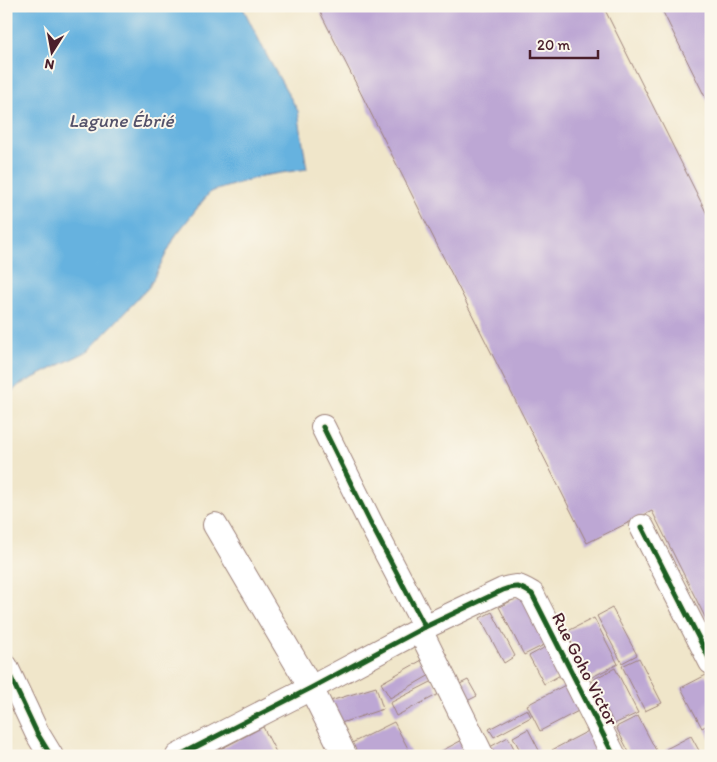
<svg xmlns="http://www.w3.org/2000/svg" width="717" height="762" viewBox="0 0 717 762" font-family="Itim,sans-serif">
<rect width="100%" height="100%" fill="#fbf7ec"/>
<filter id="ink" filterUnits="userSpaceOnUse"><feTurbulence type="fractalNoise" baseFrequency=".02" numOctaves="2"/><feDisplacementMap in="SourceGraphic" scale="10" xChannelSelector="R" yChannelSelector="G"/><feConvolveMatrix kernelMatrix="1 2 1 2 8 2 1 2 1" color-interpolation-filters="sRGB"/></filter>
<filter id="wash" filterUnits="userSpaceOnUse"><feTurbulence type="fractalNoise" baseFrequency=".0096" numOctaves="4" result="noise"/><feDisplacementMap in="SourceGraphic" scale="20" xChannelSelector="R" yChannelSelector="G"/><feGaussianBlur stdDeviation="1.12" result="paint"/><feColorMatrix in="noise" values="0 0 0 0 0 0 0 0 0 0 0 0 0 0 0 0 0 1.4 0 .05"/><feComposite in="paint" operator="in"/></filter>
<g filter="url(#wash)">
<rect width="100%" height="100%" fill="#f0e6ca"/>
<path fill="#66b2df" stroke="#586885" d="M 6,6 L 242,6 L 268,58 L 298,111 L 307,169 L 262,176 L 210,192 L 176,235 L 149,287 L 88,351 L 19,385 L 6,397 Z"/>
<g id="blocks">
<g fill="#bda7d4">
<path d="M 317,6 L 603,6 L 711,222 L 711,629 L 652,511 L 587,543 Z"/>
<path d="M 660,6 L 711,6 L 711,109 Z"/>
<path d="M 525,594 L 550,642 L 524,655 L 499,607 Z"/>
<path d="M 612,608 L 637,655 L 622,663 L 597,616 Z"/>
<path d="M 492,612 L 515,656 L 504,663 L 480,618 Z"/>
<path d="M 594,618 L 618,664 L 590,678 L 566,632 Z"/>
<path d="M 551,644 L 566,672 L 544,684 L 529,656 Z"/>
<path d="M 639,658 L 662,703 L 645,711 L 622,666 Z"/>
<path d="M 422,660 L 430,675 L 390,698 L 381,683 Z"/>
<path d="M 615,668 L 638,713 L 614,724 L 592,680 Z"/>
<path d="M 706,675 L 711,685 L 711,723 L 702,728 L 681,688 Z"/>
<path d="M 468,680 L 477,696 L 467,701 L 458,685 Z"/>
<path d="M 433,681 L 439,694 L 396,716 L 390,703 Z"/>
<path d="M 571,682 L 584,708 L 540,731 L 527,705 Z"/>
<path d="M 376,687 L 383,709 L 338,724 L 330,701 Z"/>
<path d="M 527,709 L 531,717 L 494,737 L 489,729 Z"/>
<path d="M 638,716 L 659,756 L 631,756 L 616,727 Z"/>
<path d="M 394,722 L 412,756 L 356,756 L 350,744 Z"/>
<path d="M 711,726 L 711,740 L 705,729 Z"/>
<path d="M 263,727 L 278,756 L 216,756 L 215,752 Z"/>
<path d="M 594,728 L 608,756 L 555,756 L 552,750 Z"/>
<path d="M 528,729 L 542,756 L 523,756 L 513,737 Z"/>
<path d="M 691,736 L 702,756 L 670,756 L 666,749 Z"/>
<path d="M 508,737 L 518,756 L 495,756 L 490,747 Z"/>
<path d="M 466,738 L 476,756 L 432,756 Z"/>
</g>
</g>
</g>
<g filter="url(#ink)">
<use href="#blocks" fill-opacity="0" stroke="#9d827a" stroke-width="1"/>
<g fill="none" stroke-linecap="round" stroke-linejoin="round">
<defs>
<g id="street">
<path d="M 323,427 L 370,522 L 425,627"/>
<path d="M 215,525 L 311,688 L 345,756"/>
<path d="M 642,527 L 711,662"/>
<path d="M 420,630 L 482,756"/>
<path d="M 6,667 L 37,733 L 51,756"/>
<path d="M 178,756 L 311,688 L 425,627 L 503,590 C 518,585 519,586 532,594 L 614,756"/>
</g>
</defs>
<use href="#street" stroke="#9d827a" stroke-width="26"/>
<use href="#street" stroke="#fff" stroke-width="24"/>
<defs>
<g id="cycleway">
<path d="M 323,427 L 370,522 L 425,627"/>
<path d="M 642,527 L 711,662"/>
<path d="M 6,667 L 37,733 L 51,756"/>
<path d="M 178,756 L 311,688 L 425,627 L 503,590 C 518,585 519,586 532,594 L 614,756"/>
</g>
</defs>
<use href="#cycleway" stroke="#fbf7ec" stroke-width="8"/>
<use href="#cycleway" stroke="#1b5e20" stroke-width="5"/>
</g>
</g>
<g text-anchor="middle" dominant-baseline="central" stroke-width="4" stroke-linejoin="round" paint-order="stroke">
<g font-size="18" fill="#4a1f2b" stroke="#fbf7ec">
<text transform="translate(585 669) rotate(63)">Rue Goho Victor</text>
</g>
<g font-size="19" font-style="italic" fill="#54526a" stroke="#fbf7ec">
<text x="121" y="120">Lagune Ébrié</text>
</g>
</g>
<rect width="717" height="762" fill="none" stroke="#fbf7ec" stroke-width="25"/>
<g transform="translate(52 52) rotate(191)" stroke="#fbf7ec" stroke-width="4" paint-order="stroke">
<path d="M0-4L9 19L0 12L-9 19Z" fill="#4a1f2b"/>
<text y="-8" font-size="14" font-weight="bold" text-anchor="middle" fill="#4a1f2b">N</text>
</g>
<path d="M530 50v8h68v-8" fill="none" stroke="#4a1f2b" stroke-width="2.5"/>
<text x="537" y="50" font-size="15" fill="#4a1f2b" stroke="#fbf7ec" stroke-width="4" paint-order="stroke">20 m</text>
</svg>
